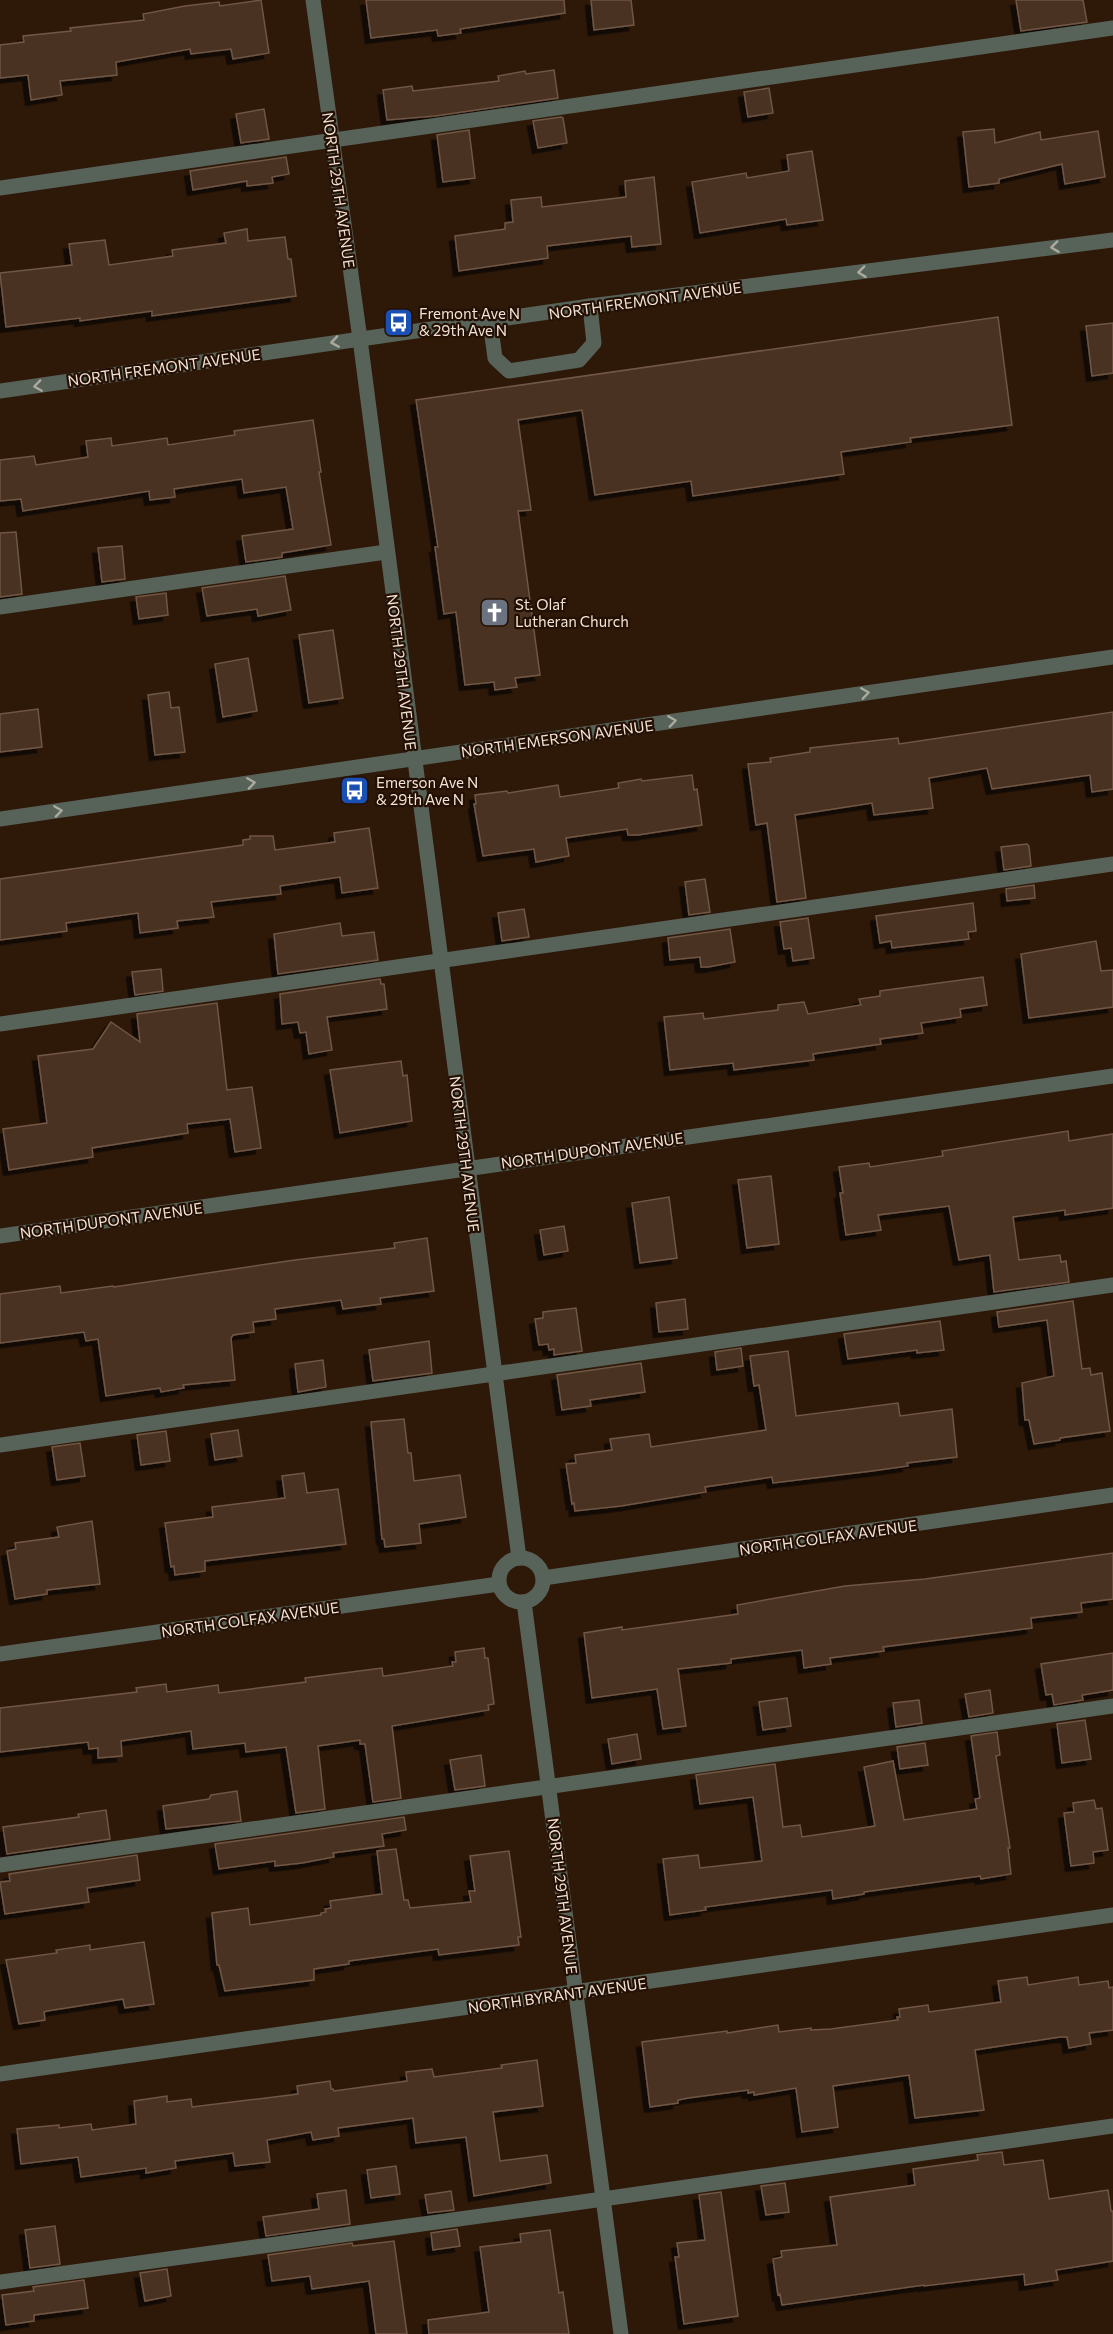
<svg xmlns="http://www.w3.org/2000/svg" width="1113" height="2334" viewBox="0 0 1113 2334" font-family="Commissioner,sans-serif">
<defs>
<filter id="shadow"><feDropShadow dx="-5.5" dy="5.5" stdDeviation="0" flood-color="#0009"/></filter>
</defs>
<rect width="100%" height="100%" fill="#2e1909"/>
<g fill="#483120" stroke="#705645" stroke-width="1.5" filter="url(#shadow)">
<path d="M 261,0 L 269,53 L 233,59 L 231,49 L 191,54 L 190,49 L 116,62 L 117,75 L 60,81 L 62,95 L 31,100 L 28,75 L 0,78 L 0,45 L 24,42 L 23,36 L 71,31 L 70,28 L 144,20 L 143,14 L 185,6 L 219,2 L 220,6 Z"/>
<path d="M 366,0 L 564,0 L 565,13 L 460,29 L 461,33 L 438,36 L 437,30 L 371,38 Z"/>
<path d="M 591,0 L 631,0 L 634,25 L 594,30 Z"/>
<path d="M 1016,0 L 1083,0 L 1087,22 L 1021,31 Z"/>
<path d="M 554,70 L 558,98 L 435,116 L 387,120 L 383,90 L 412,86 L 413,91 L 499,81 L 498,76 L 525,71 L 526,74 Z"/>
<path d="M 769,88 L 773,113 L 748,117 L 744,92 Z"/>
<path d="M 264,109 L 269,139 L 241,143 L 236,114 Z"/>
<path d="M 561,117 L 563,118 L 567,143 L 538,148 L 533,121 Z"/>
<path d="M 994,129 L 995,143 L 1040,132 L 1041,140 L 1098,131 L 1105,177 L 1065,184 L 1062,164 L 999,179 L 999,183 L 969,187 L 963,132 Z"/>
<path d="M 469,130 L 475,178 L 443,182 L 437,135 Z"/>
<path d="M 812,151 L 823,220 L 787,225 L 786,219 L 700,233 L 692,182 L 746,173 L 747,178 L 789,171 L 787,155 Z"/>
<path d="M 286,157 L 289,174 L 272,177 L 273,183 L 247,186 L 247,181 L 193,190 L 190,171 Z"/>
<path d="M 654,177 L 661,244 L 632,247 L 631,236 L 547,246 L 548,258 L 459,271 L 455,236 L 505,229 L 505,223 L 513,222 L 511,200 L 541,197 L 542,207 L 626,197 L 625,181 Z"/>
<path d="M 247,229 L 248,241 L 285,237 L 288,259 L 291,259 L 296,296 L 152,316 L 152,311 L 80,321 L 80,318 L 6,327 L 0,273 L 72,265 L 69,244 L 105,240 L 109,265 L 173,256 L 172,250 L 226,243 L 224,233 Z"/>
<path d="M 998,317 L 1012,425 L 910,438 L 911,442 L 841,452 L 844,474 L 693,496 L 691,481 L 595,495 L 582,410 L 518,420 L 531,510 L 518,511 L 540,675 L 515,678 L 517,687 L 495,690 L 494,682 L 465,685 L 456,612 L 444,614 L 435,547 L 438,547 L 416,400 Z"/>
<path d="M 1113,323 L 1113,373 L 1092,376 L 1086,326 Z"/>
<path d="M 313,420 L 321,472 L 319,472 L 331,545 L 282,553 L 282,557 L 246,562 L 242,536 L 293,529 L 286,487 L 244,493 L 242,479 L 174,489 L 175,497 L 150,500 L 149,491 L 23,511 L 21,499 L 0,501 L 0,460 L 34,456 L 36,465 L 88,457 L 86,441 L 111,438 L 112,446 L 167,438 L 168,445 L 235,435 L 234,431 Z"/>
<path d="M 16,532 L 22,594 L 0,597 L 0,533 Z"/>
<path d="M 122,546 L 125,579 L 102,582 L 98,548 Z"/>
<path d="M 285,576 L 291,610 L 258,616 L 257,609 L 207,616 L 202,588 Z"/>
<path d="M 166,593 L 168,615 L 139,619 L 136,597 Z"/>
<path d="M 333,630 L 343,698 L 309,703 L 299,635 Z"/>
<path d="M 248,658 L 257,711 L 223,717 L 215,664 Z"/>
<path d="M 169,692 L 171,708 L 179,707 L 185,752 L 155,755 L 148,695 Z"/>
<path d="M 38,709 L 42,747 L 0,752 L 0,714 Z"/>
<path d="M 1113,712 L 1113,789 L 1092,792 L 1090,775 L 992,789 L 987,768 L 929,778 L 933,808 L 874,815 L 872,803 L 795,815 L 806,898 L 777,902 L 767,823 L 756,825 L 748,764 L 771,762 L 770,758 L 810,752 L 810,748 L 898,738 L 899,744 Z"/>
<path d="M 692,775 L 694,790 L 697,789 L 702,825 L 638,835 L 628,835 L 627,829 L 566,838 L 569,856 L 536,862 L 534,849 L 483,856 L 474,804 L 476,804 L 475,795 L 507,791 L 508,793 L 558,785 L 560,797 L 619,788 L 618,783 L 641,779 L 642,781 Z"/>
<path d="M 369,828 L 378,888 L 342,893 L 340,877 L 280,886 L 281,894 L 211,902 L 214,917 L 177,921 L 178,928 L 140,933 L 138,913 L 66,923 L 67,931 L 0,940 L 0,879 L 243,845 L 243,840 L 250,839 L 250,836 L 273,836 L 275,850 L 335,842 L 334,833 Z"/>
<path d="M 1027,844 L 1029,846 L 1031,866 L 1004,870 L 1001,847 Z"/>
<path d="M 705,879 L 710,912 L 689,915 L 685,882 Z"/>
<path d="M 1034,885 L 1035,898 L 1007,901 L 1006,889 Z"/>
<path d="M 973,903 L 976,931 L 968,932 L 969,939 L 892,948 L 891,941 L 880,943 L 876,916 Z"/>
<path d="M 524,909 L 529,937 L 502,941 L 498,913 Z"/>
<path d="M 808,918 L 814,958 L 793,961 L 791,948 L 784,949 L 780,922 Z"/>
<path d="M 340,923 L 342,936 L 374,932 L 378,960 L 278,974 L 274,934 Z"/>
<path d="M 730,929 L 735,962 L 708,967 L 701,967 L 700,957 L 670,960 L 668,938 Z"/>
<path d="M 1096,941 L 1101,971 L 1113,970 L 1113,1007 L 1029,1018 L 1021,954 Z"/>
<path d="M 161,969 L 163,991 L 135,995 L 132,972 Z"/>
<path d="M 983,977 L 987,1005 L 960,1009 L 961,1017 L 921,1023 L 923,1033 L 880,1039 L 881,1044 L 813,1054 L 814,1060 L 734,1070 L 733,1063 L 670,1070 L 664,1017 L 703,1013 L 704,1019 L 778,1010 L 778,1005 L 804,1002 L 808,1014 L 861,1005 L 859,999 L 880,996 L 880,991 Z"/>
<path d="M 380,979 L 381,984 L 384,984 L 387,1009 L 327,1017 L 332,1050 L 309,1054 L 306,1032 L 300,1033 L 298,1022 L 282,1024 L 280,994 Z"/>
<path d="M 217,1003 L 227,1090 L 252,1087 L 261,1148 L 235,1152 L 230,1119 L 187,1124 L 188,1133 L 92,1148 L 93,1157 L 9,1170 L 3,1129 L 47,1123 L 38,1056 L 93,1049 L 111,1022 L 140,1042 L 137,1014 Z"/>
<path d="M 401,1061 L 403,1076 L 407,1075 L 412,1121 L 340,1133 L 330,1070 Z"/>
<path d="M 1068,1131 L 1069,1141 L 1113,1134 L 1113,1208 L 1065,1215 L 1065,1210 L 1013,1217 L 1019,1260 L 1060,1255 L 1061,1262 L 1066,1261 L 1069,1282 L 994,1292 L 990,1255 L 959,1260 L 949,1206 L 878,1215 L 881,1230 L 846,1235 L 840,1193 L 843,1193 L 839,1167 L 869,1163 L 870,1167 L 943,1156 L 942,1151 Z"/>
<path d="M 771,1176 L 779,1244 L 747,1248 L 738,1180 Z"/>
<path d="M 669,1197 L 677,1258 L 640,1263 L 632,1203 Z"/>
<path d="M 564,1226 L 568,1251 L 544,1255 L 540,1230 Z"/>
<path d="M 427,1238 L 434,1291 L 380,1298 L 381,1304 L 343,1309 L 341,1300 L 275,1309 L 276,1319 L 253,1322 L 254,1332 L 233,1335 L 231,1338 L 235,1380 L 183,1385 L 184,1388 L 161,1392 L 160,1388 L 106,1396 L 98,1339 L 86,1341 L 84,1332 L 0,1343 L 0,1294 L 60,1286 L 61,1293 L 113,1286 L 114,1287 L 295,1260 L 395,1248 L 394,1243 Z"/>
<path d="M 685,1299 L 688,1329 L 659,1332 L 656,1303 Z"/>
<path d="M 1073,1301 L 1082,1369 L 1090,1368 L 1091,1375 L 1102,1373 L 1110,1431 L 1060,1438 L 1060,1440 L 1034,1444 L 1029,1420 L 1025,1420 L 1022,1383 L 1054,1376 L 1047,1320 L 999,1327 L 997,1312 Z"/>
<path d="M 576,1308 L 582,1351 L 554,1355 L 554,1349 L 549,1350 L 548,1344 L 539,1345 L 535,1319 L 543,1318 L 543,1312 Z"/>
<path d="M 940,1321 L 944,1350 L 917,1353 L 917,1350 L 848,1359 L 844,1334 Z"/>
<path d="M 429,1341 L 432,1373 L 373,1381 L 369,1350 Z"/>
<path d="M 741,1348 L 743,1366 L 717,1370 L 715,1352 Z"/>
<path d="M 788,1351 L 796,1416 L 898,1403 L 900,1416 L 952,1409 L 957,1457 L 907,1463 L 908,1466 L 872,1471 L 773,1483 L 772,1477 L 705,1487 L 706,1492 L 621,1506 L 575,1511 L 574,1503 L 572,1504 L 566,1464 L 576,1463 L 575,1455 L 612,1450 L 610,1439 L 649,1434 L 651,1447 L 766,1430 L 759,1385 L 754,1386 L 750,1356 Z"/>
<path d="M 323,1360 L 326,1387 L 298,1392 L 295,1364 Z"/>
<path d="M 641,1363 L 645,1392 L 590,1400 L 591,1406 L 562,1410 L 557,1375 Z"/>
<path d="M 404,1419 L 408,1453 L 411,1453 L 414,1481 L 460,1475 L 466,1517 L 419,1524 L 421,1543 L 385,1547 L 384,1539 L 382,1539 L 371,1422 Z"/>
<path d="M 238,1430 L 242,1456 L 215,1460 L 211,1434 Z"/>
<path d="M 166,1431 L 170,1461 L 141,1465 L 137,1435 Z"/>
<path d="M 80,1443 L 85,1476 L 57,1480 L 52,1447 Z"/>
<path d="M 304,1473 L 307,1493 L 338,1489 L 346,1544 L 205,1561 L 205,1571 L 175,1575 L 174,1566 L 171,1567 L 165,1523 L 213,1517 L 212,1507 L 285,1498 L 282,1476 Z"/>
<path d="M 92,1521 L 100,1584 L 47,1590 L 47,1594 L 15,1599 L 7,1551 L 16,1549 L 15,1543 L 59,1537 L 57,1527 Z"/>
<path d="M 1113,1553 L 1113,1599 L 1081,1603 L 1082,1612 L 1031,1618 L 1032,1628 L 883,1647 L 884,1651 L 830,1658 L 831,1664 L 804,1668 L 802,1650 L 731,1659 L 731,1663 L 678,1669 L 686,1726 L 663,1729 L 657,1689 L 592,1698 L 584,1633 L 622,1627 L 622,1630 L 738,1614 L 737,1605 L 845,1586 L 925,1579 Z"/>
<path d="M 484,1648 L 485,1658 L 488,1658 L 494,1704 L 488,1705 L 489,1710 L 392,1726 L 401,1798 L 373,1802 L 365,1744 L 360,1744 L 360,1740 L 318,1746 L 325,1809 L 296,1813 L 286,1747 L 246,1752 L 245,1743 L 193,1749 L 191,1731 L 121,1741 L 122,1756 L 98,1758 L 98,1748 L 89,1749 L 88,1742 L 0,1752 L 0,1708 L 137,1692 L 136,1688 L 166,1684 L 167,1692 L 218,1685 L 219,1693 L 306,1682 L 305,1678 L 382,1668 L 383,1676 L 385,1676 L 453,1666 L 452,1662 L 456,1662 L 455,1652 Z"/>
<path d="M 1113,1653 L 1113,1690 L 1082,1695 L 1083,1700 L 1054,1705 L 1052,1694 L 1046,1695 L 1041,1664 Z"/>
<path d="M 990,1690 L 993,1713 L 969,1717 L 965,1694 Z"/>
<path d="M 787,1698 L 791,1726 L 763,1730 L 759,1702 Z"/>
<path d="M 919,1700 L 922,1723 L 896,1727 L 893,1703 Z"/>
<path d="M 1085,1720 L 1091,1759 L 1062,1763 L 1057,1724 Z"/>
<path d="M 997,1732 L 1000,1755 L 996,1756 L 1010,1848 L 1008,1848 L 1011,1874 L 981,1879 L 980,1876 L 864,1892 L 864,1894 L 833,1899 L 832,1890 L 705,1907 L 706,1910 L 670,1915 L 663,1859 L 698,1855 L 700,1868 L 762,1861 L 753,1797 L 700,1804 L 696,1775 L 775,1764 L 783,1827 L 800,1825 L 802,1837 L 875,1826 L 864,1767 L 893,1761 L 904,1820 L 977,1809 L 975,1799 L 980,1798 L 971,1736 Z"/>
<path d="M 637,1734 L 641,1759 L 612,1764 L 608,1739 Z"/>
<path d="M 925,1743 L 928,1765 L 900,1769 L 897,1747 Z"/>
<path d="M 481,1755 L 485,1786 L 455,1790 L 450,1760 Z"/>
<path d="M 237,1791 L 241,1821 L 166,1829 L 163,1806 L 209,1799 L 211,1795 Z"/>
<path d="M 1094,1800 L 1096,1809 L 1102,1808 L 1108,1850 L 1093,1852 L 1094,1863 L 1071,1866 L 1064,1813 L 1074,1812 L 1073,1803 Z"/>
<path d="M 106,1810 L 110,1839 L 7,1854 L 3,1827 L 79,1817 L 78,1814 Z"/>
<path d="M 404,1817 L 406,1830 L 382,1834 L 384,1846 L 333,1853 L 334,1857 L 302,1863 L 275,1866 L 275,1861 L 219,1869 L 215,1844 Z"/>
<path d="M 396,1849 L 404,1900 L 408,1900 L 410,1908 L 471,1902 L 469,1891 L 475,1891 L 470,1856 L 509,1851 L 521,1937 L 518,1937 L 519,1945 L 439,1955 L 438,1949 L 349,1961 L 349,1964 L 314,1969 L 314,1980 L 225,1991 L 219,1965 L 217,1965 L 212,1913 L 248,1908 L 250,1925 L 321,1915 L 321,1913 L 326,1912 L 325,1909 L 331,1908 L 330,1901 L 382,1894 L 377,1851 Z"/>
<path d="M 137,1855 L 140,1880 L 87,1888 L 89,1902 L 5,1914 L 0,1882 L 10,1881 L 9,1874 Z"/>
<path d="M 144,1942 L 154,2004 L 125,2008 L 123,1999 L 47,2011 L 44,2012 L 45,2020 L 19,2024 L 6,1960 L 57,1953 L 56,1950 L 90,1945 L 90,1950 Z"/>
<path d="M 1027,1977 L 1028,1985 L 1078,1977 L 1079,1985 L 1108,1981 L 1109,1988 L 1113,1987 L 1113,2030 L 1089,2033 L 1091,2044 L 1069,2048 L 1067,2037 L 1060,2037 L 975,2050 L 984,2110 L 915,2118 L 909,2075 L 833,2086 L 838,2127 L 802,2132 L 796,2088 L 754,2095 L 754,2092 L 748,2093 L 748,2090 L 688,2098 L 678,2100 L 678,2103 L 650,2107 L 642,2042 L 727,2031 L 727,2033 L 778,2025 L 779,2032 L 811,2028 L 811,2030 L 831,2029 L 898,2020 L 897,2017 L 900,2017 L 899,2009 L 928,2005 L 929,2012 L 1001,2002 L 998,1981 Z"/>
<path d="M 537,2060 L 543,2106 L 493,2112 L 500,2161 L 547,2155 L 551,2183 L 474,2196 L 466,2137 L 416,2143 L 413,2118 L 338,2128 L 339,2136 L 313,2140 L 311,2132 L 267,2140 L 270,2162 L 235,2166 L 233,2153 L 175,2161 L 176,2168 L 146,2173 L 146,2168 L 81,2177 L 78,2157 L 21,2164 L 17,2129 L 59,2125 L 59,2128 L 91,2124 L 92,2130 L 136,2124 L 134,2101 L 167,2096 L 167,2102 L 191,2099 L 192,2107 L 298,2094 L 297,2086 L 330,2081 L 331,2089 L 333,2089 L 334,2091 L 407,2081 L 406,2072 L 432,2069 L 434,2077 L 502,2068 L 501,2065 Z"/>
<path d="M 1002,2152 L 1004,2165 L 1043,2160 L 1049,2199 L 1108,2190 L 1111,2211 L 1113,2211 L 1113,2261 L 1056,2270 L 1058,2280 L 1025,2285 L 1024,2274 L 924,2286 L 924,2285 L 782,2305 L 780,2294 L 778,2295 L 773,2259 L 782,2257 L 781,2251 L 837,2245 L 830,2197 L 915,2185 L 913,2169 L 978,2160 L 977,2155 Z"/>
<path d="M 396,2166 L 400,2194 L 371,2198 L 367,2170 Z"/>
<path d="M 785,2183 L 789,2212 L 766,2215 L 761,2186 Z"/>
<path d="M 346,2190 L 350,2224 L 266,2236 L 263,2217 L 319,2209 L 317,2194 Z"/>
<path d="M 451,2191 L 454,2210 L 428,2213 L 425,2195 Z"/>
<path d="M 721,2192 L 738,2316 L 684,2324 L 675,2257 L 679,2257 L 677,2243 L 705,2240 L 699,2195 Z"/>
<path d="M 55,2226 L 60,2264 L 30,2268 L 25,2230 Z"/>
<path d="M 457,2229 L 460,2246 L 433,2250 L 431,2233 Z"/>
<path d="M 550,2230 L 559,2293 L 563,2292 L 569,2334 L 429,2334 L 428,2320 L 489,2312 L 480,2247 L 521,2242 L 520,2234 Z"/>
<path d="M 394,2241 L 407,2334 L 376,2334 L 369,2281 L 312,2289 L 310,2276 L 272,2281 L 268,2255 L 352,2243 L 353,2246 Z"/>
<path d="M 167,2269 L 171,2296 L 145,2301 L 140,2273 Z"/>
<path d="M 84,2280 L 88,2308 L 34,2315 L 34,2321 L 6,2325 L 2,2295 L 34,2291 L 33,2287 Z"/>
</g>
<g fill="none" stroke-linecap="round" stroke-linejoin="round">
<g stroke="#576259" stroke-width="15">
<path d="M 313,0 L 360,339 L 519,1558"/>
<path d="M 0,188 L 1113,28"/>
<path d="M 490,321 L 495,358 L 509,371 L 579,360 L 594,343 L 590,306"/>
<path d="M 0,391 L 590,306 L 1113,240"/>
<path d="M 0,607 L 386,552"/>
<path d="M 0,819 L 1113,657"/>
<path d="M 0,1024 L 1113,864"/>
<path d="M 0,1236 L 1113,1076"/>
<path d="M 0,1445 L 1113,1285"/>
<circle cx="521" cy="1580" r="22"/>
<path d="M 543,1578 L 1113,1495"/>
<path d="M 524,1602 L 621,2334"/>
<path d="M 0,1654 L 499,1584"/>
<path d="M 0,1865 L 1113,1706"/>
<path d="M 0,2074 L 1113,1915"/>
<path d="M 0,2282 L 568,2204 L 1113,2126"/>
</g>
</g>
<defs><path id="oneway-chevron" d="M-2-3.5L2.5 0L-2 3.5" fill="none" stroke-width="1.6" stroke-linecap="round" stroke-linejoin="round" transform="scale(1.5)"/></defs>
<g stroke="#aca99f">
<use href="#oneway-chevron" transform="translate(1055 247) rotate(173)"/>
<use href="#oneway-chevron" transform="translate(862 272) rotate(173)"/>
<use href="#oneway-chevron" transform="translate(335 342) rotate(171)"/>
<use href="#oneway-chevron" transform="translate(38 386) rotate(172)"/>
<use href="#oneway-chevron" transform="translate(865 693) rotate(-8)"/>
<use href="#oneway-chevron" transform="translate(672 721) rotate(-8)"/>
<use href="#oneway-chevron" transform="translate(251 783) rotate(-8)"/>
<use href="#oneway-chevron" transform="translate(58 811) rotate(-8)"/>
</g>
<defs>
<symbol id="bus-square" viewBox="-11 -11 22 22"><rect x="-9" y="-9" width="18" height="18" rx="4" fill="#1a4fb4" stroke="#241002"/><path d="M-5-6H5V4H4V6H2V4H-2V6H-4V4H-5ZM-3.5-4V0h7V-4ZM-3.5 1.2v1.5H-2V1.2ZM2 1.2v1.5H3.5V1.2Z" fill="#fff"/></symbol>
<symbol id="church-square" viewBox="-11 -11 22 22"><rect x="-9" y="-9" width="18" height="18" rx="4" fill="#6b7280" stroke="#241002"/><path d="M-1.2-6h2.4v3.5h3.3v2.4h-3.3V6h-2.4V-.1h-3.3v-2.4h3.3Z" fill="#fff"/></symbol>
</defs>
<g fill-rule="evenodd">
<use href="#bus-square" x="382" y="306" width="33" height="33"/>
<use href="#church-square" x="478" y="596" width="33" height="33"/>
<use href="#bus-square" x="338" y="774" width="33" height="33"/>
</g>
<g text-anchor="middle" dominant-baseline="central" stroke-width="4.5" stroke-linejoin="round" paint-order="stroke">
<g font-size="15" fill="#f2e3d8" stroke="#241002">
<text transform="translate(339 190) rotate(82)">NORTH 29TH AVENUE</text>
<text transform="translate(645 300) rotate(-8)">NORTH FREMONT AVENUE</text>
<text transform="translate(164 367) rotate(-8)">NORTH FREMONT AVENUE</text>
<text transform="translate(402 672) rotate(83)">NORTH 29TH AVENUE</text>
<text transform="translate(557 738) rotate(-8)">NORTH EMERSON AVENUE</text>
<text transform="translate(592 1150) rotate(-8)">NORTH DUPONT AVENUE</text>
<text transform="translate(465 1154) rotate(83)">NORTH 29TH AVENUE</text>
<text transform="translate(111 1220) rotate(-8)">NORTH DUPONT AVENUE</text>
<text transform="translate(828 1537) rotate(-8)">NORTH COLFAX AVENUE</text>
<text transform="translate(250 1619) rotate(-8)">NORTH COLFAX AVENUE</text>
<text transform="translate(563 1896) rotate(83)">NORTH 29TH AVENUE</text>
<text transform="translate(557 1995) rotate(-8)">NORTH BYRANT AVENUE</text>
</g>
<g font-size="15" fill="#f2e3d8" stroke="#241002" text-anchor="start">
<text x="419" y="313">Fremont Ave N<tspan x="419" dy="17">&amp; 29th Ave N</tspan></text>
<text x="515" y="604">St. Olaf<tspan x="515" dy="17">Lutheran Church</tspan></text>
<text x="376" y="782">Emerson Ave N<tspan x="376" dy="17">&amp; 29th Ave N</tspan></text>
</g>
</g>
</svg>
